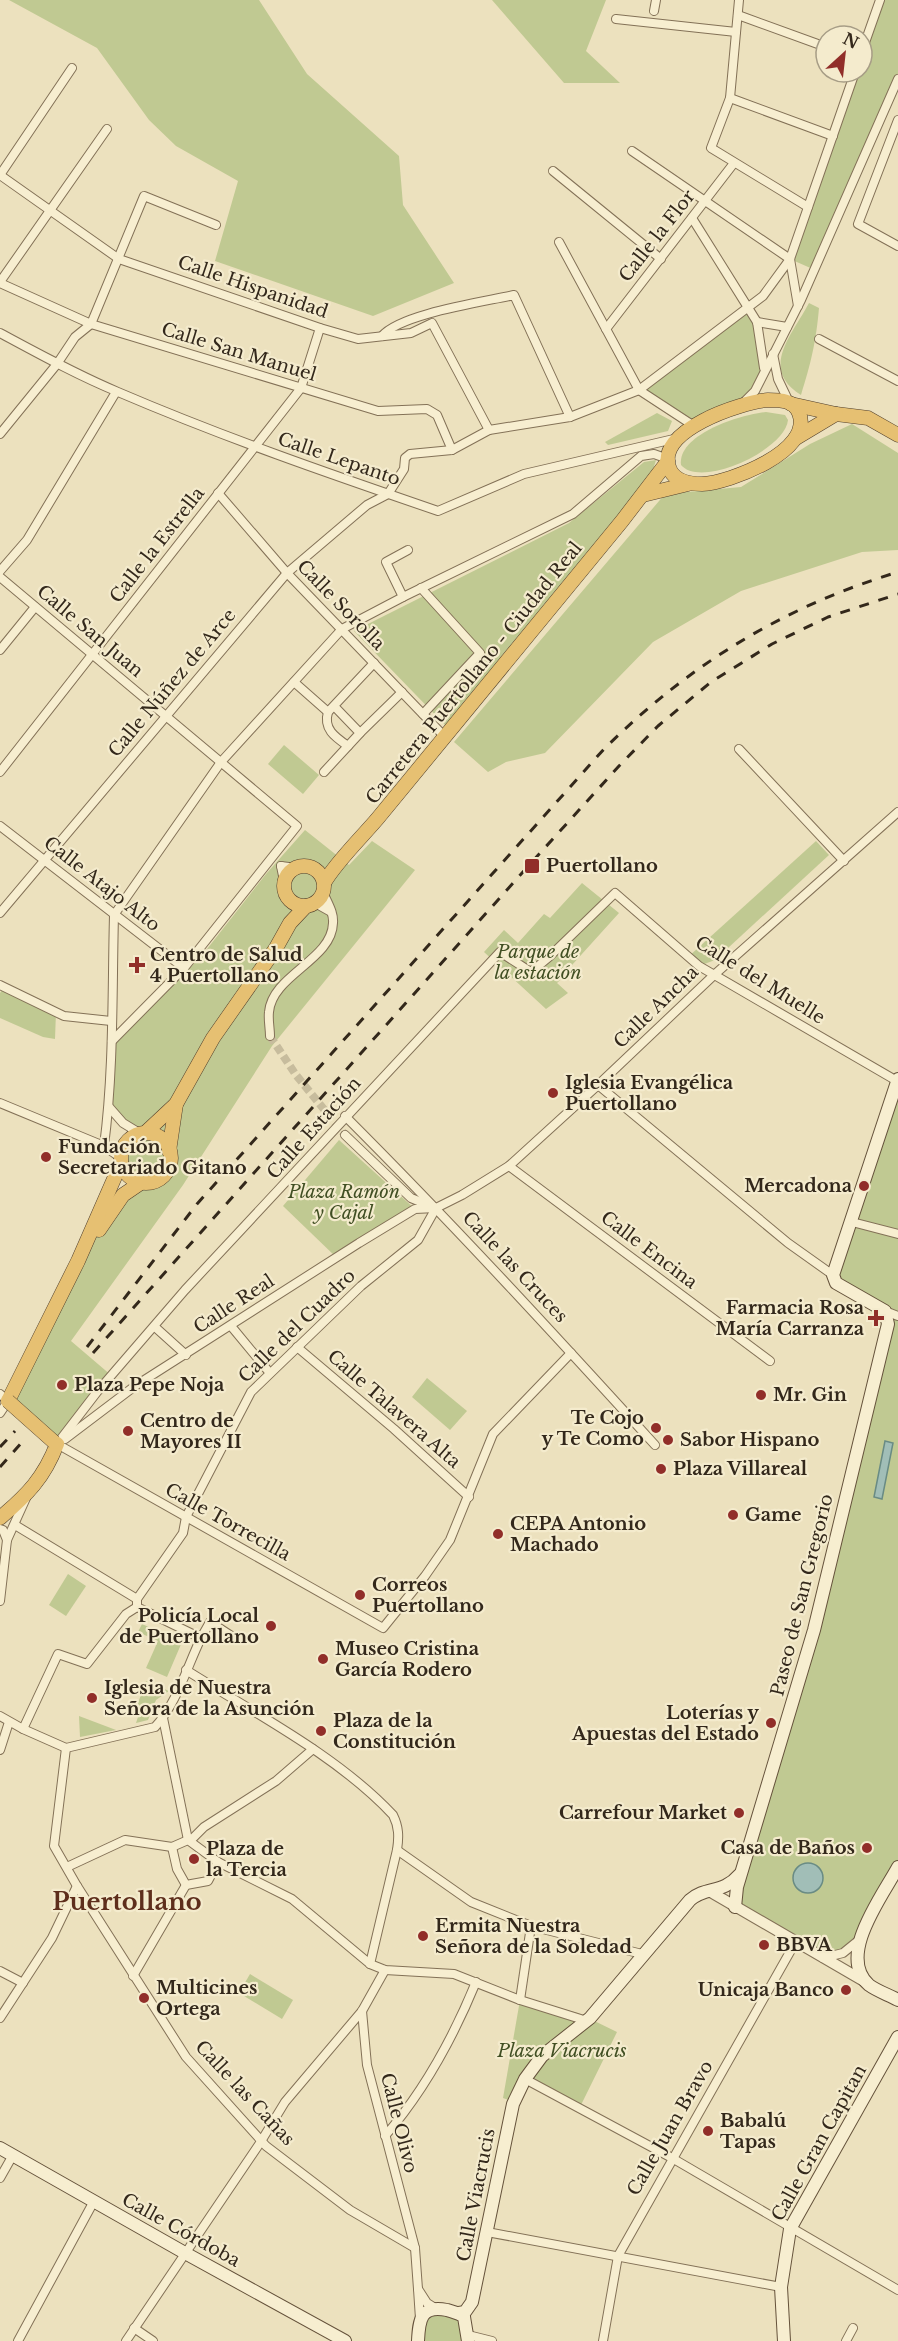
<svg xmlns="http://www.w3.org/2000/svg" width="898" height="2341" viewBox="0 0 898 2341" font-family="'Libre Baskerville',serif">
<rect width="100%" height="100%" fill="#ece1be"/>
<g fill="#c0c992">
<path d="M 9,0 L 259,0 L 307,74 L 399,156 L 403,205 L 454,283 L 373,316 L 215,261 L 238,181 L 176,146 L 149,120 L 97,48 Z"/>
<path d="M 492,0 L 606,0 L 586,51 L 620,83 L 564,83 Z"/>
<path d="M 880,0 L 898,0 L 898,79 L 815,270 L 790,259 L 855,72 L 862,72 L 862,51 Z"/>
<path d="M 809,303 L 819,308 C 816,342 811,363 801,395 C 759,369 792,335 809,303 Z"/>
<path d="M 747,309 L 757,322 L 764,369 L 742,404 L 694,426 L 639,390 Z"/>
<path d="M 766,412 L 785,415 L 788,420 C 785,450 701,489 681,465 C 677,434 742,414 766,412 Z"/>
<path d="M 657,413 L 672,421 L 668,431 L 608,445 L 605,442 Z"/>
<path d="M 852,424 L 898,453 L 898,550 L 862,552 L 741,591 L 653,642 L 545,753 L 506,762 L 488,772 L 454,742 L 665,494 L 741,487 L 810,444 Z"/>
<path d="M 656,460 L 653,470 L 631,499 L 445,725 L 354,631 L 569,523 L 644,462 Z"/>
<path d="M 284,745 L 319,775 L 303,794 L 268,764 Z"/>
<path d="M 305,830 L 349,865 L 372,841 L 415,870 L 272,1046 L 183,1185 L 71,1341 L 112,1376 L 57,1444 L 8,1401 L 78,1261 L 123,1195 L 141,1182 C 126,1177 112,1156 127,1142 C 130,1139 136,1136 140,1134 L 109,1107 L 112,1041 L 200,958 L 266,874 Z"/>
<path d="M 816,841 L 829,855 L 715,960 L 699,966 L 688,957 Z"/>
<path d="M 582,883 L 619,913 L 563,975 L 564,976 L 557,983 L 568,993 L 546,1009 L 484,952 L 504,930 L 518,943 L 544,914 L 550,918 Z"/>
<path d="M 4,987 L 56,1012 L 55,1039 L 43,1037 L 0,1018 L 0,993 Z"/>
<path d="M 898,1079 L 898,1867 L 859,1940 L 831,1958 L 746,1913 L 735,1895 L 893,1317 L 836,1283 Z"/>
<path d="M 339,1140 L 415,1209 L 337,1258 L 283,1206 Z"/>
<path d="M 427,1378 L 467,1411 L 450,1430 L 412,1397 Z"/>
<path d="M 68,1574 L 86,1586 L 66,1616 L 49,1605 Z"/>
<path d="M 142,1624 L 182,1642 L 167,1677 L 146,1668 L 158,1641 L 138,1632 Z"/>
<path d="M 146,1681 L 169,1691 L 156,1700 L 148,1720 L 136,1723 L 140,1711 L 138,1703 Z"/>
<path d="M 79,1716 L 116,1730 L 80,1737 Z"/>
<path d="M 250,1974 L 293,2000 L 282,2019 L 239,1993 Z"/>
<path d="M 528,1999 L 578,2013 L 617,2032 L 580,2107 L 526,2079 L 514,2102 L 503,2098 L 520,2000 Z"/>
<path d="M 426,2311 L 459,2313 L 468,2341 L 418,2341 Z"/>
</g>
<g fill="#a1beb7" stroke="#698b84" stroke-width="1.5">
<path d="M 885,1441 L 893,1443 L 882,1499 L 874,1497 Z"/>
<circle cx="808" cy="1878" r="15"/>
</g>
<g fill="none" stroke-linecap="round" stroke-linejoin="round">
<path stroke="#c7bc9d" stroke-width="8" stroke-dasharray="8 4" stroke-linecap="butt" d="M 270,1036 L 296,1075 L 345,1135"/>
<defs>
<g id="minor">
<path d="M 739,0 L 730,98 L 711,148 L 808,207"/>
<path d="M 654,11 L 656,0"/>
<path d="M 738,15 L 826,47"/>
<path d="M 616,19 L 736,32"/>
<path d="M 862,51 L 880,0"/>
<path d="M 730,98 L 833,136"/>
<path d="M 898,120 L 858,224 L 898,246"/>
<path d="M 632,151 L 790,259"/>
<path d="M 553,171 L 661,259"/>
<path d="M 0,175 L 119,259 L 320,328 L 358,339 L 411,333 L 432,323 L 489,430"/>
<path d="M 0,175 L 72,68"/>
<path d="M 692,218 L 757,322 L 764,368"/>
<path d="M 559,242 L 639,390 L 694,426"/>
<path d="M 790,259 L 798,306"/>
<path d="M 0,282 L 107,129"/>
<path d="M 0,283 L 91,324 L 378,411 L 427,409 L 437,415 L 452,450"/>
<path d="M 757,322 L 787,327"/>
<path d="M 606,329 L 734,163"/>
<path d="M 0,333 C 39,354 77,375 118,392 C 223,437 330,474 438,511 L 524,474 L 678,438"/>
<path d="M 382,336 C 400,314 483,302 514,295 L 570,417"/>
<path d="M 819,339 L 898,381"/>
<path d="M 773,354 L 778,379 L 789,402"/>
<path d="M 742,404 L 755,391 L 801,300 L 898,79"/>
<path d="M 0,434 L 57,364 L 75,337 L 91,324 L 144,196 L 216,225"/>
<path d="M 218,493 L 287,573 L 444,736"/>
<path d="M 0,571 L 27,540 L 116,392"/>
<path d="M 0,577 L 297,826 L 184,968 L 112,1041"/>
<path d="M 421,588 L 480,653 L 423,714"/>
<path d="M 403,597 L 386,562 L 408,550"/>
<path d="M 0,650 L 35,607"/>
<path d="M 294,682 L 328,712"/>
<path d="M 334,706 L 360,733 L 348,746 C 335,737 323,729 328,712 L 374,663"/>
<path d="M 360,733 L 402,692"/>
<path d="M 739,749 L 844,861"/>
<path d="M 0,772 L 301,388 L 320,328"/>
<path d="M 324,772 L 348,746"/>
<path d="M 0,826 L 184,968"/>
<path d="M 281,866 L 284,881"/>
<path d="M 281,866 L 296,868"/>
<path d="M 315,903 L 331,912"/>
<path d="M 0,913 L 287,573 L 367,505 L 388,494 L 404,469 L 405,458 L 410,454 L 452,450 L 489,430 L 570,417 L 639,390 L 763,296 L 790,259 L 855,72"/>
<path d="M 114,915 L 221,762 L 342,629 L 403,597 L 573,514 L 641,456 L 654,454 L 668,459"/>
<path d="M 0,985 L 64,1016 L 111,1021"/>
<path d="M 270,1036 C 270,1028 268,1020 269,1012 C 272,975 332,960 333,923 C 334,912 327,902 323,892"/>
<path d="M 598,1085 L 788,1243 L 833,1275"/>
<path d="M 0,1103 L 104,1146 L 121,1158"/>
<path d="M 109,1107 L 123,1123 L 141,1134"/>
<path d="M 345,1116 C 452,1223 554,1334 655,1445"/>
<path d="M 345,1135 L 411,1198 L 433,1207"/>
<path d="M 104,1146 C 114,1069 112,992 114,915"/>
<path d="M 509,1166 L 770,1361"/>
<path d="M 852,1222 L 898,1234"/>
<path d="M 885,1311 L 898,1316"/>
<path d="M 231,1326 L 269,1372"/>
<path d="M 155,1327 L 186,1355"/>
<path d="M 297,1347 L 394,1429 L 469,1497"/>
<path d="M 0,1394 L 8,1401 L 0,1413"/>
<path d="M 65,1439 L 135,1386 L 359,1243 L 415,1209 L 436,1208 L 462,1195 L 509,1166 L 598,1085 L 714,975 L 898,812"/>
<path d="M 57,1444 L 97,1392 L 185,1290 L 500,952 L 531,972 L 549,957 L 615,893 L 699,966 L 897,1081"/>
<path d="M 57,1444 L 383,1628 L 425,1576 L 450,1540 L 493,1434 L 571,1353"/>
<path d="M 15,1525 L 137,1599"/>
<path d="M 0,1529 L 3,1530 L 7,1540"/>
<path d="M 137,1599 L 183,1533 L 186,1517 L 251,1392 L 361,1286 L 418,1240 L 436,1208"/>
<path d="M 0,1601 L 7,1540 L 26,1498"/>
<path d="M 201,1638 L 210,1622 L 230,1635"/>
<path d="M 186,1670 C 254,1713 338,1756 393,1815 C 399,1827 399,1837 397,1850 L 370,1964"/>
<path d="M 0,1716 L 23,1729 L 66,1748 L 155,1727 C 177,1703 187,1667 201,1638 L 137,1607 L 137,1599"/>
<path d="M 163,1718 L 188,1840"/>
<path d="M 23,1729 L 58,1654 L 87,1664 L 126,1614 L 137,1607"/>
<path d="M 66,1748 L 54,1846 L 77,1886 L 186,2057 L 266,2146 L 350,2210 L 415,2248"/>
<path d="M 0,1750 L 9,1722"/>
<path d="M 188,1840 L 218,1862 L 208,1881 L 186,1885 L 177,1869 L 172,1847 Z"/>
<path d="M 190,1841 L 204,1827 L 276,1781 L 313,1749"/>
<path d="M 397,1850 L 471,1902 L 531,1926 L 642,1954"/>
<path d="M 218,1862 L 292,1899 L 370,1964 L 385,1970 L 454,1974 L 520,2000 L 587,2021"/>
<path d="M 67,1867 L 125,1840 L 172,1847"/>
<path d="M 823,1958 L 843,1953 L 859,1940"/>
<path d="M 0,1971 L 23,1983"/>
<path d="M 133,1976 L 186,1885"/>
<path d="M 520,2000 L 531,1926"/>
<path d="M 362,2011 L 367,2065 L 415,2248 L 418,2289"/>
<path d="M 0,2018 L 52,1938 L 77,1886"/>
<path d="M 525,2079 L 672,2158 L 898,2290"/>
<path d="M 385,2136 C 425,2090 453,2038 476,1982"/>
<path d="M 0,2178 L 13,2155"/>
<path d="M 487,2232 L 781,2287"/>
<path d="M 420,2319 L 418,2289 L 427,2303 L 435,2308"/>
<path d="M 134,2328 L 153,2341"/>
<path d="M 468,2335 L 492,2341"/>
<path d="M 18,2341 L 94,2201"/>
<path d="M 126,2341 L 260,2143 L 285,2102 L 362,2011 L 385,1970"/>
<path d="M 603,2341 L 618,2256 L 795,1943"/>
<path d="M 846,2341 L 853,2328"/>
</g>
<path id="tertiary" d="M 709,1891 L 869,1984"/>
<g id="secondary">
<path d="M 898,1867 C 883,1895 836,1956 869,1985 C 877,1991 889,1995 898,2000"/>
<path d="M 735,1907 L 737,1887 L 814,1630 L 888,1324 L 885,1311 L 836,1283 L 833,1275 L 898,1079"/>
<path d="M 0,2148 L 185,2253 L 345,2341"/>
<path d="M 459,2313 L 465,2312 L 472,2302 L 513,2104 L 525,2079 L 542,2056 L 590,2018 L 690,1900 C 706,1886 723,1894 739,1875"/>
<path d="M 418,2341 C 419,2319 421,2305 447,2310 C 453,2312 459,2313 464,2317 L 468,2341"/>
<path d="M 784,2341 L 781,2287 L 790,2229 L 898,2037"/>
</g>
<g id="trunk">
<path d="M 768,400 C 780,400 794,400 799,413 C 814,451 729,483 702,484 C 690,484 676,482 670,470 C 652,431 742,402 768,400 Z"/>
<path d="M 791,404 L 836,414 L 868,418 L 898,435"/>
<path d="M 796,438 L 836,414"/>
<path d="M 643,495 L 688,484"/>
<circle cx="304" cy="886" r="20"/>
<path d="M 324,883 C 336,862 362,837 378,818 L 622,521 L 668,461"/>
<path d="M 145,1133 L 176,1104 L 213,1038 L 276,948 L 290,923 L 306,906"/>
<circle cx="146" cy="1158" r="25"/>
<path d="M 169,1151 L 176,1104"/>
<path d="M 99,1230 L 123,1195 L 142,1182"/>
<path d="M 8,1401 L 78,1261 L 121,1163"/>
<path d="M 0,1518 C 27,1495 44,1478 57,1444 L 54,1442"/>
</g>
</defs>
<use href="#minor" stroke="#837157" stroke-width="10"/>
<use href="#tertiary" stroke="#837157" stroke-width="12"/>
<use href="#secondary" stroke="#65523b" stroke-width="14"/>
<use href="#trunk" stroke="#513f2c" stroke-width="15"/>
<use href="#minor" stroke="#f7eed0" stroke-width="8"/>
<use href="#tertiary" stroke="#f7eed0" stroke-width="10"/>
<use href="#secondary" stroke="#f7eed0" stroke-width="12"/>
<use href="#trunk" stroke="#e6c072" stroke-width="14"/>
<g stroke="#33281b" stroke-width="3" stroke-dasharray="10 10" stroke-linecap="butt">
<path d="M 87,1347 L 197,1204 L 604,749 C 690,664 783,607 898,572"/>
<path d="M 93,1353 L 531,863 L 619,766 L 658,726 L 711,682 L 772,644 L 828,617 L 898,594"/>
<path d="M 0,1447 L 15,1431"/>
<path d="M 0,1467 L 25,1439"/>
</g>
<defs>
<path id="trunk-bridge" d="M 8,1401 L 54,1442"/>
</defs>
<use href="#trunk-bridge" stroke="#513f2c" stroke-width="15" stroke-linecap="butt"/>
<use href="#trunk-bridge" stroke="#e6c072" stroke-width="14"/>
</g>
<g fill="#912e29" stroke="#f4ebcd" stroke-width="2">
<rect x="524" y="858" width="16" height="16" rx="3"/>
<path d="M134 956h6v6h6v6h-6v6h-6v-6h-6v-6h6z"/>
<circle cx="553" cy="1093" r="6"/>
<circle cx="46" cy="1157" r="6"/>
<circle cx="864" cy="1186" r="6"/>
<path d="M873 1309h6v6h6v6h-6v6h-6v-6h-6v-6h6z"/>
<circle cx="62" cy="1385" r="6"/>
<circle cx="761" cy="1395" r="6"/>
<circle cx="656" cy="1428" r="6"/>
<circle cx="128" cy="1431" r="6"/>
<circle cx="668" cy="1440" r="6"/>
<circle cx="661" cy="1469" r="6"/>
<circle cx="733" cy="1515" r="6"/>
<circle cx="498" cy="1534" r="6"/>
<circle cx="360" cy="1595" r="6"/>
<circle cx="271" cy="1626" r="6"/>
<circle cx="323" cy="1659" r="6"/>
<circle cx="92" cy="1698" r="6"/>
<circle cx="771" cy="1723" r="6"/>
<circle cx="321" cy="1731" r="6"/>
<circle cx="739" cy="1813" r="6"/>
<circle cx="867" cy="1848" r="6"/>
<circle cx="194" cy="1859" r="6"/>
<circle cx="423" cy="1936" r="6"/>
<circle cx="764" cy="1945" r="6"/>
<circle cx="846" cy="1990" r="6"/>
<circle cx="144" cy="1998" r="6"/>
<circle cx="708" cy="2131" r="6"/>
</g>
<g text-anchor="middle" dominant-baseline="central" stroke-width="4.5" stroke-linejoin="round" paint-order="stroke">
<g font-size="18" fill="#33281b" stroke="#f4ebcd">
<text transform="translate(657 236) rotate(-52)">Calle la Flor</text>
<text transform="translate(253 287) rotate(19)">Calle Hispanidad</text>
<text transform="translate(239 352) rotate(17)">Calle San Manuel</text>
<text transform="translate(339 459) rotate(19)">Calle Lepanto</text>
<text transform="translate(157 545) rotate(-52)">Calle la Estrella</text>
<text transform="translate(341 605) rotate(46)">Calle Sorolla</text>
<text transform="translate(90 631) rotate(40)">Calle San Juan</text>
<text transform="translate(474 673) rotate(-51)">Carretera Puertollano - Ciudad Real</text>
<text transform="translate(172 683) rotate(-50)">Calle Núñez de Arce</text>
<text transform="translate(102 884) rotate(38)">Calle Atajo Alto</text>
<text transform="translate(760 980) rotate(32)">Calle del Muelle</text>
<text transform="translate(656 1007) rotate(-44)">Calle Ancha</text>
<text transform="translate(314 1128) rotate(-48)">Calle Estación</text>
<text transform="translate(649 1250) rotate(37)">Calle Encina</text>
<text transform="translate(515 1267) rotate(47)">Calle las Cruces</text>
<text transform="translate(234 1304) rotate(-33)">Calle Real</text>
<text transform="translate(297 1326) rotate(-44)">Calle del Cuadro</text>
<text transform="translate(394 1409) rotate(41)">Calle Talavera Alta</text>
<text transform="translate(228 1522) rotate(29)">Calle Torrecilla</text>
<text transform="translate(802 1595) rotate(-76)">Paseo de San Gregorio</text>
<text transform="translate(245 2093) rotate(47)">Calle las Cañas</text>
<text transform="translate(399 2123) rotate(76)">Calle Olivo</text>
<text transform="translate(670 2128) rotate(-60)">Calle Juan Bravo</text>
<text transform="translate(819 2143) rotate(-61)">Calle Gran Capitan</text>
<text transform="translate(476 2195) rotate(-79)">Calle Viacrucis</text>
<text transform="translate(181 2230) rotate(29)">Calle Córdoba</text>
</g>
<g font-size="18" font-weight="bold" fill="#33281b" stroke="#f4ebcd" text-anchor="start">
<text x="546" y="866">Puertollano</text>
<text x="150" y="955">Centro de Salud<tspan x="150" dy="21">4 Puertollano</tspan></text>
<text x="565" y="1083">Iglesia Evangélica<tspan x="565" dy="21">Puertollano</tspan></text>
<text x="58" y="1147">Fundación<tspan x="58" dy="21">Secretariado Gitano</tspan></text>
<text x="852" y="1186" text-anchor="end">Mercadona</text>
<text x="864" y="1308" text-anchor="end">Farmacia Rosa<tspan x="864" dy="21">María Carranza</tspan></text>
<text x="74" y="1385">Plaza Pepe Noja</text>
<text x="773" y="1395">Mr. Gin</text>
<text x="644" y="1418" text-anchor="end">Te Cojo<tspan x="644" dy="21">y Te Como</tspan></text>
<text x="140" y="1421">Centro de<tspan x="140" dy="21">Mayores II</tspan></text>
<text x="680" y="1440">Sabor Hispano</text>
<text x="673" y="1469">Plaza Villareal</text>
<text x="745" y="1515">Game</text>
<text x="510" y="1524">CEPA Antonio<tspan x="510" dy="21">Machado</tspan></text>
<text x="372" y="1585">Correos<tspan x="372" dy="21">Puertollano</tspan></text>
<text x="259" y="1616" text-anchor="end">Policía Local<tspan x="259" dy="21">de Puertollano</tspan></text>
<text x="335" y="1649">Museo Cristina<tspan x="335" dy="21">García Rodero</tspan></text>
<text x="104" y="1688">Iglesia de Nuestra<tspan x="104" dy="21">Señora de la Asunción</tspan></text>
<text x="759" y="1713" text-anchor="end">Loterías y<tspan x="759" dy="21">Apuestas del Estado</tspan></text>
<text x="333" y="1721">Plaza de la<tspan x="333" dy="21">Constitución</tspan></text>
<text x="727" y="1813" text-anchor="end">Carrefour Market</text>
<text x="855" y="1848" text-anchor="end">Casa de Baños</text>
<text x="206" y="1849">Plaza de<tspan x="206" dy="21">la Tercia</tspan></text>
<text x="435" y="1926">Ermita Nuestra<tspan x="435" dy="21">Señora de la Soledad</tspan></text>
<text x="776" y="1945">BBVA</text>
<text x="156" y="1988">Multicines<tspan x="156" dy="21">Ortega</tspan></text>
<text x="834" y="1990" text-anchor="end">Unicaja Banco</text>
<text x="720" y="2121">Babalú<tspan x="720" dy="21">Tapas</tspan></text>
</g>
<g font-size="18" font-style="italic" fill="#414f23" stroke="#f4ebcd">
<text x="538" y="952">Parque de<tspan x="538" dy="21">la estación</tspan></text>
<text x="344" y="1192">Plaza Ramón<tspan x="344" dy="21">y Cajal</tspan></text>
<text x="562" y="2051">Plaza Viacrucis</text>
</g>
<g font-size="24" font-weight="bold" fill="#5e2e1c" stroke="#f4ebcd">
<text x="127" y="1901">Puertollano</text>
</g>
</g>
<g transform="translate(844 54) rotate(27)"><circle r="28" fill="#f4ebcd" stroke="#a79d86" stroke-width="1.5"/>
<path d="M0-4.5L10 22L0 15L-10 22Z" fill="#912e29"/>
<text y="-9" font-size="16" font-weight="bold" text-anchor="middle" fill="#33281b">N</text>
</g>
</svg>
